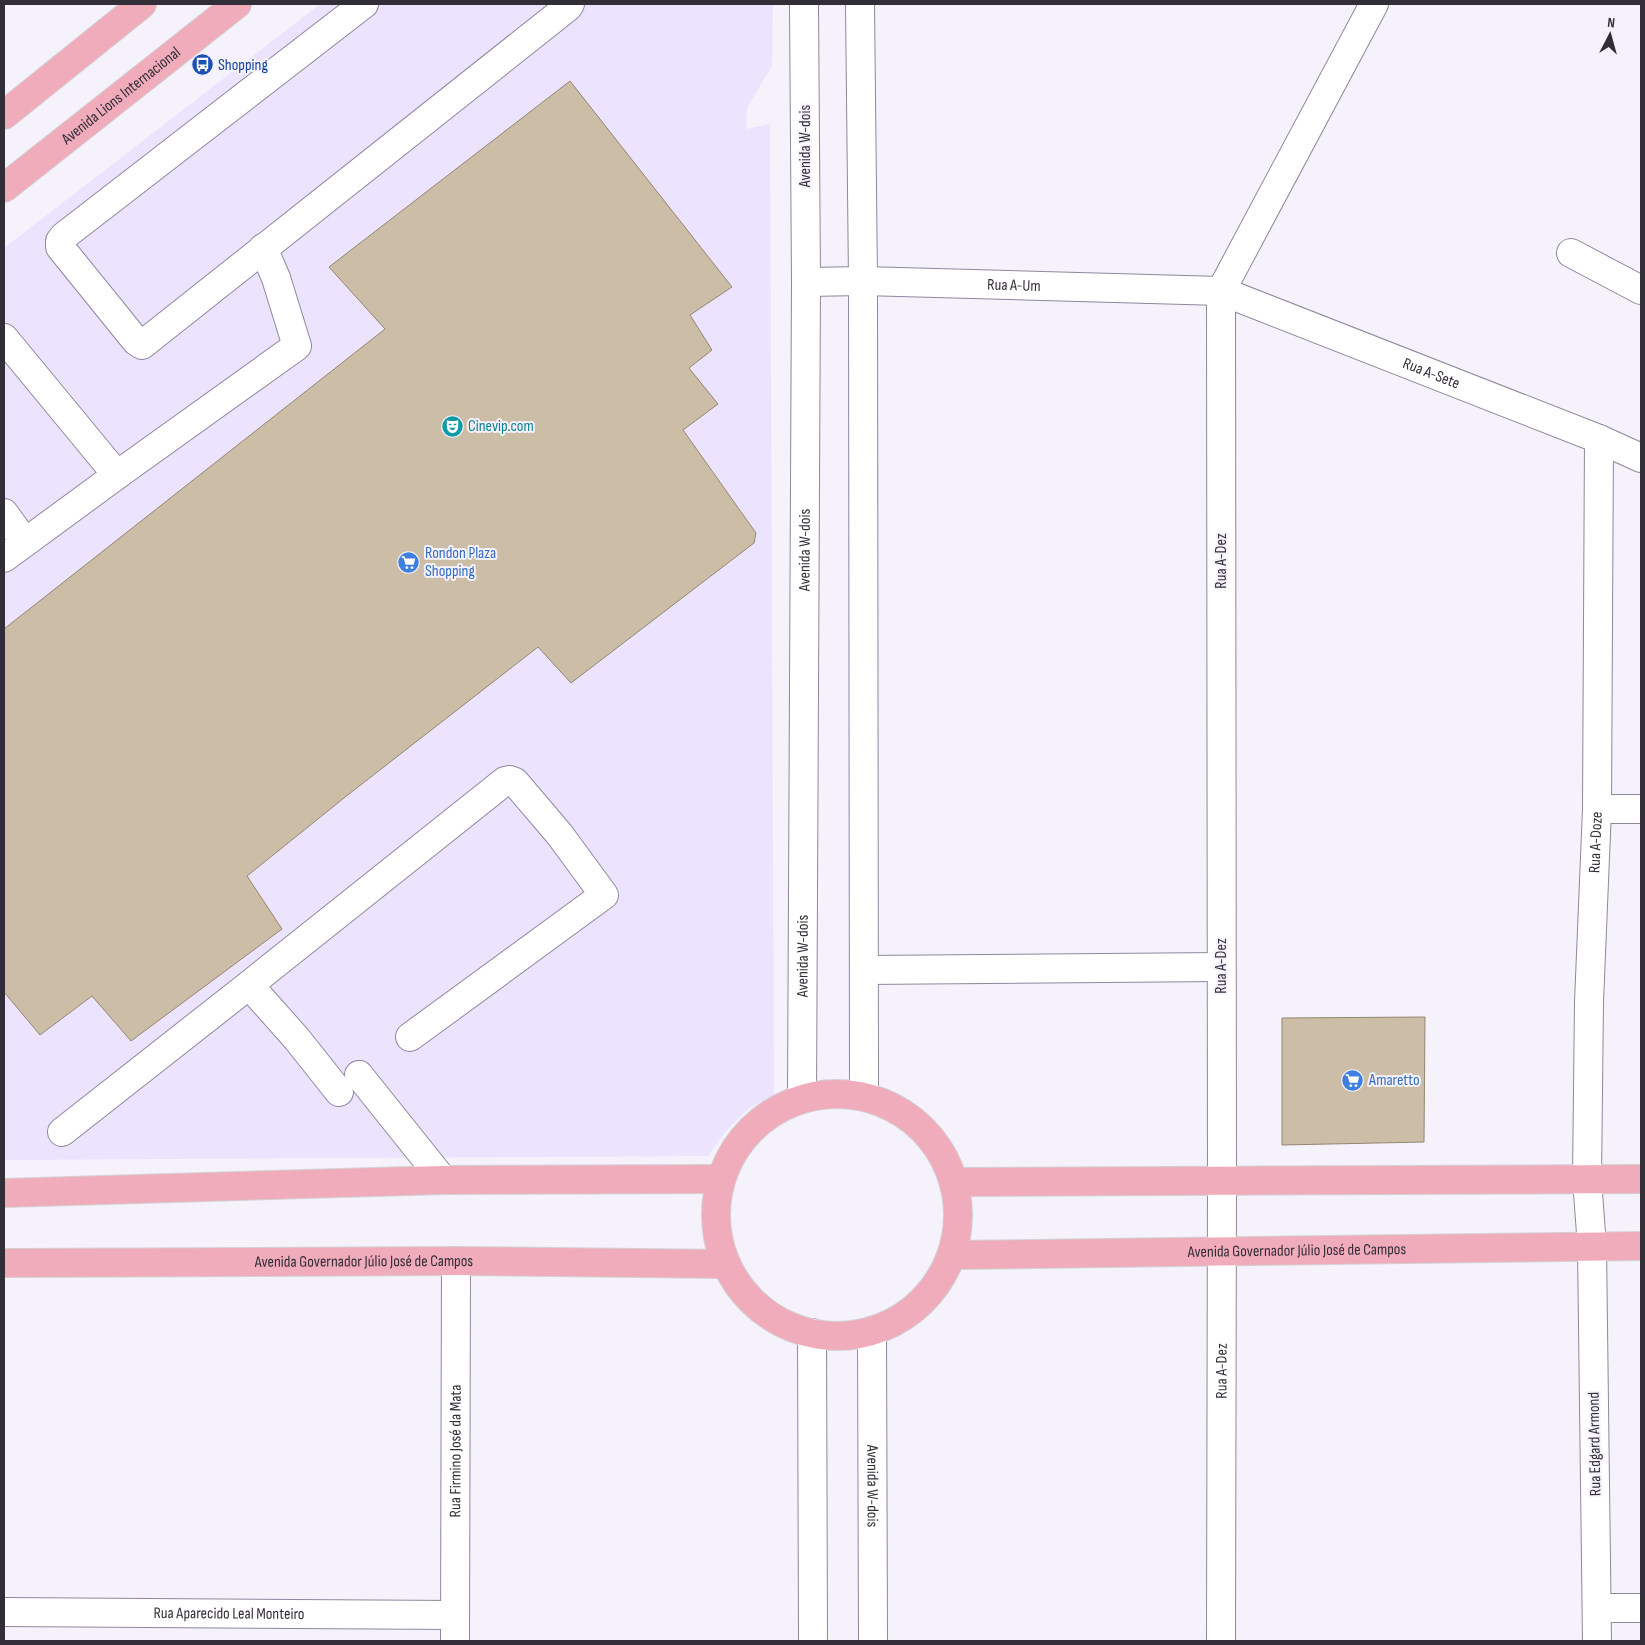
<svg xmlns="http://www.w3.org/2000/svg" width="1645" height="1645" viewBox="0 0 1645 1645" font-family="'Sofia Sans Condensed',sans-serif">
<rect width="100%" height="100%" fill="#f5f2fc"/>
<path fill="#ece4fe" d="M 320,4 L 773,4 L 772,66 L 747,108 L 746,129 L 770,124 L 774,1096 L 749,1108 L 726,1131 L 708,1156 L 4,1160 L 4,248 Z"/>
<g fill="#ccbda7" stroke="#948671">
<path d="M 570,81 L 732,287 L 690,315 L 712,350 L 689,368 L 718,404 L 683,430 L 756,533 L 754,543 L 571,683 L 538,647 L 349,794 L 247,876 L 282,929 L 131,1041 L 92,996 L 40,1035 L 4,992 L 4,629 L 385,329 L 329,267 Z"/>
<path d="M 1425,1017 L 1424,1142 L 1282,1145 L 1282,1018 Z"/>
</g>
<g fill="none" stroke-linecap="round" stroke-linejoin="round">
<defs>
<g id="minor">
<path d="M 364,4 L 64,236 L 60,241 L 60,247 L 136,341 L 142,345 L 568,7 L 570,4"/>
<path d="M 860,4 L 863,281 L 864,1096"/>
<path d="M 1571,253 L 1641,290"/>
<path id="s1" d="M 806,282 L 863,281 L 1221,291 L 1599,439 L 1641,458"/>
<path d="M 4,338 L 117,475"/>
<path d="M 4,513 L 25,542"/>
<path d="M 4,558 L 117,475 L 297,346 L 276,278 L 263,248"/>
<path d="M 1597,809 L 1641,809"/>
<path d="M 864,970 L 1221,967"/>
<path d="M 249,985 L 297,1039 L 339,1092"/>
<path d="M 359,1075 L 443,1180"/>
<path id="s2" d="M 802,1098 L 806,282 L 804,4"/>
<path d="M 62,1132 L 249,985 L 505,781 L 510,780 L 515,782 L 560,835 L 604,895 L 410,1037"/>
<path id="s3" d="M 872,1331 L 873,1641"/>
<path d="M 812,1333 L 813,1641"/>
<path d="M 1598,1608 L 1641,1608"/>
<path id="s4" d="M 4,1612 L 455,1615"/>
<path id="s5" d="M 455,1641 L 456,1261"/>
<path id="s6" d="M 1221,1641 L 1222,1181 L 1221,291 L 1374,4"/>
<path id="s7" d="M 1597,1641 L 1592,1247 L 1587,1179 L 1589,1002 L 1597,809 L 1599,439"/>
</g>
<g id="major">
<path d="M 4,115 L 142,4"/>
<path id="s8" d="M 4,188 L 237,4"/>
<circle cx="837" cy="1215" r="121"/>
<path d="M 954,1182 L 1641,1179"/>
<path d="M 4,1193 L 443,1180 L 721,1179"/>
<path id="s9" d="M 952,1255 L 1641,1246"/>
<path id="s10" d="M 4,1263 L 456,1261 L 725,1264"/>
</g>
</defs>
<use href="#minor" stroke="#8f879e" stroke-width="30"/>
<use href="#major" stroke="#d2d1d3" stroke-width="30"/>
<use href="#minor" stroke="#fff" stroke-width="28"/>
<use href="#major" stroke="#f0acbb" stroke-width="28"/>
</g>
<defs>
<symbol id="bus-disc" viewBox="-11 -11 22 22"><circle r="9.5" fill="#1a4fb4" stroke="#f5f2fc"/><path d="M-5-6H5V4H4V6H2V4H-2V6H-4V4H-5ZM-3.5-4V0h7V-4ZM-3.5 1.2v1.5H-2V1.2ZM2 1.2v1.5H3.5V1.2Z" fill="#fff"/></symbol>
<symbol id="theatre-disc" viewBox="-11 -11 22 22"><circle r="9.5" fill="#0f9aa8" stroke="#f5f2fc"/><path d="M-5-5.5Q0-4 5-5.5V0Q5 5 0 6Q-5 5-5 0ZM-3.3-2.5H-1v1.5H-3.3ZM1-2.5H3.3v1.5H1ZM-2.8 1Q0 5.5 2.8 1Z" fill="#fff"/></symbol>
<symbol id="supermarket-disc" viewBox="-11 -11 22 22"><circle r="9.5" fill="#3f7fe0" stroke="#f5f2fc"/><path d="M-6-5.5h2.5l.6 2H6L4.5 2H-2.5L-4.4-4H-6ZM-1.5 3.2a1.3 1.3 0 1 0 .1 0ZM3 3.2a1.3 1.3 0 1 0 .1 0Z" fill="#fff"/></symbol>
</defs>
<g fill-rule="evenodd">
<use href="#bus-disc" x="190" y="52" width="25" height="25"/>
<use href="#theatre-disc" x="440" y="414" width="25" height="25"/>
<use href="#supermarket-disc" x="396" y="550" width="25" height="25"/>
<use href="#supermarket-disc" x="1340" y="1068" width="25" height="25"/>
</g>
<g text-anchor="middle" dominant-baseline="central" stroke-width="4" stroke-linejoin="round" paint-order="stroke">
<g font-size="16" fill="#164399" stroke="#f5f2fc" text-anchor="start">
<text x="218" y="65">Shopping</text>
</g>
<g font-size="16" fill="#322e38" stroke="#f5f2fc">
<text stroke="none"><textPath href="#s8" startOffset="149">Avenida Lions Internacional</textPath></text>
<text transform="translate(805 146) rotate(-90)">Avenida W-dois</text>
<text stroke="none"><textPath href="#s1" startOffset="208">Rua A-Um</textPath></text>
<text stroke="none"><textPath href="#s1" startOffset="641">Rua A-Sete</textPath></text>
<text stroke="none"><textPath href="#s2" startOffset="548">Avenida W-dois</textPath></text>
<text transform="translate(1221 561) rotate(-90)">Rua A-Dez</text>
<text stroke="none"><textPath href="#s7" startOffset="799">Rua A-Doze</textPath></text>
<text stroke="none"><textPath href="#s2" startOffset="142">Avenida W-dois</textPath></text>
<text transform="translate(1221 966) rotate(-90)">Rua A-Dez</text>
<text stroke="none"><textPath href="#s9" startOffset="345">Avenida Governador Júlio José de Campos</textPath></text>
<text stroke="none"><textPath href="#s10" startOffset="360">Avenida Governador Júlio José de Campos</textPath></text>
<text stroke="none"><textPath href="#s6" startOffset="270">Rua A-Dez</textPath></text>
<text transform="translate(1595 1444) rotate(-91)">Rua Edgard Armond</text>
<text stroke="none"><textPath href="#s5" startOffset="190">Rua Firmino José da Mata</textPath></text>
<text stroke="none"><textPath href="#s3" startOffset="155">Avenida W-dois</textPath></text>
<text stroke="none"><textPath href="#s4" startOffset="225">Rua Aparecido Leal Monteiro</textPath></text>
</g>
<g font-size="16" fill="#0d838f" stroke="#f5f2fc" text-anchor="start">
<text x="468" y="426">Cinevip.com</text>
</g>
<g font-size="16" fill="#366cbe" stroke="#f5f2fc" text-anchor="start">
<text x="425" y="553">Rondon Plaza<tspan x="425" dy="18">Shopping</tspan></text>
<text x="1369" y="1080">Amaretto</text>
</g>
</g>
<rect width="1645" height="1645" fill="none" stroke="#322e38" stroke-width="10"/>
<g transform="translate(1610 35) rotate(6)" stroke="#f5f2fc" stroke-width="4" paint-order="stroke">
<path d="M0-4L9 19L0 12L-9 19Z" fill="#322e38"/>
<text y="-8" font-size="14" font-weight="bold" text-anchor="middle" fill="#322e38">N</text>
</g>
</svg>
